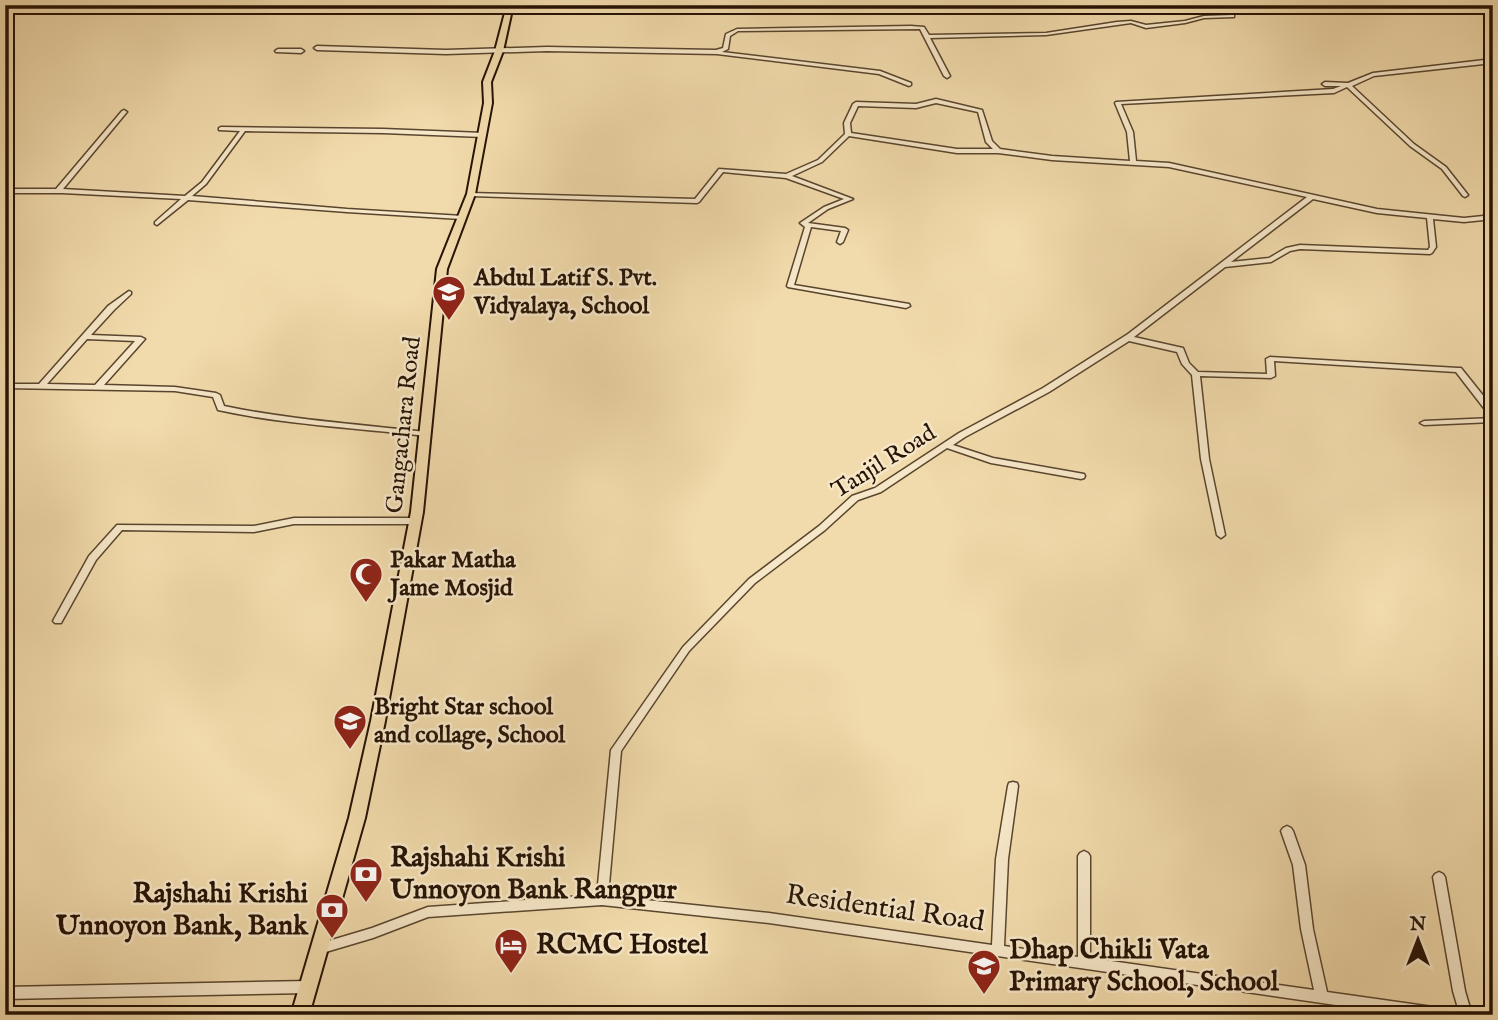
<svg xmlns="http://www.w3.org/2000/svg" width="1498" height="1020" viewBox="0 0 1498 1020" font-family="'IM FELL English',serif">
<rect width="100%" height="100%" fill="#f1daab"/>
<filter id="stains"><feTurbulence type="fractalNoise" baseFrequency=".00286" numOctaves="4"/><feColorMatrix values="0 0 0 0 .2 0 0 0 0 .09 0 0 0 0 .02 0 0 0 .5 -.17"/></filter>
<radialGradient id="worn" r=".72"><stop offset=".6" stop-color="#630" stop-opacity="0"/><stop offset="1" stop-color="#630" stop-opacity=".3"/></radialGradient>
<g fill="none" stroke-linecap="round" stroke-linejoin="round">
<defs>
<g id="minor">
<path d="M 425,5 L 507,8 L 509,9 L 507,10 Z"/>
<path d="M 1232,15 L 1234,15 L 1234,17 L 1204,18 L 1185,23 L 1146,28 L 1131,23 L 1046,35 L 930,38 L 950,76 L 947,78 L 944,76 L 920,29 L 738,31 L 730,36 L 728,49 L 722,52 L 880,71 L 911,83 L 911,85 L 909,86 L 879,74 L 717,54 L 547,51 L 446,54 L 317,50 L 314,48 L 317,46 L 446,50 L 547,47 L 716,50 L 723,48 L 726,34 L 737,29 L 911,26 L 924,27 L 929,35 L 1046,33 L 1117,22 L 1131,21 L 1146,25 L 1185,21 L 1204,16 Z"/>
<path d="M 278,49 L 301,49 L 304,51 L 301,53 L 276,52 L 275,51 Z"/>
<path d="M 1493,59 L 1493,63 L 1374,76 L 1352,86 L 1414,144 L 1446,167 L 1468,195 L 1465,197 L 1463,196 L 1442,169 L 1410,146 L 1347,87 L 1334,93 L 1121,104 L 1133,132 L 1136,161 L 1169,163 L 1377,209 L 1464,218 L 1493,215 L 1493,219 L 1464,222 L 1433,219 L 1436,247 L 1432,253 L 1430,254 L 1300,249 L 1290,251 L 1271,262 L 1225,267 L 1134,337 L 1183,348 L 1189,363 L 1198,372 L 1267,374 L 1266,359 L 1270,357 L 1458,368 L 1461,368 L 1493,408 L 1493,416 L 1490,416 L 1456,372 L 1274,361 L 1275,376 L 1271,378 L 1200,376 L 1209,459 L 1225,535 L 1221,538 L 1217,535 L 1201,459 L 1192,375 L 1182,364 L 1177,352 L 1129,341 L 1049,392 L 965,437 L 953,445 L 993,458 L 1084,474 L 1085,476 L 1084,478 L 1081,479 L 991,463 L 947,448 L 881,492 L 858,500 L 825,530 L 755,583 L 689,651 L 621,751 L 608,896 L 769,913 L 992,945 L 996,859 L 1008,786 L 1009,783 L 1013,782 L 1017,783 L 1018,786 L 1008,859 L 1004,946 L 1078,957 L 1078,856 L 1080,853 L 1084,851 L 1088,853 L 1090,856 L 1090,958 L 1314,990 L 1301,929 L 1293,865 L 1281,831 L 1283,828 L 1287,826 L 1291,828 L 1293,831 L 1305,865 L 1313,929 L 1327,992 L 1447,1009 L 1452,1011 L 1453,1015 L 1405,1015 L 769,923 L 602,905 L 428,917 L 373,938 L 319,954 L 315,953 L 313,949 L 315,945 L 372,928 L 428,907 L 597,895 L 611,750 L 683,647 L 749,579 L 819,526 L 852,496 L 875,488 L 959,433 L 1043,388 L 1128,334 L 1307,197 L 1169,167 L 1052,160 L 998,153 L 957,153 L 849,136 L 822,162 L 792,176 L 853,199 L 828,209 L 808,223 L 845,228 L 848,230 L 843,242 L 840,244 L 837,242 L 841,231 L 811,227 L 794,285 L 909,304 L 910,306 L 906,308 L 788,287 L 787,286 L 805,227 L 800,223 L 824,207 L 844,199 L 786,178 L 723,172 L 699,202 L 697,203 L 471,196 L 469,195 L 469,193 L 695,199 L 719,169 L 786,174 L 818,160 L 845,134 L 844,123 L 853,104 L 856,102 L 916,104 L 936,99 L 982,110 L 992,141 L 1000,149 L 1052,156 L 1130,161 L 1127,132 L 1115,103 L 1116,102 L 1333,89 L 1341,86 L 1325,86 L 1322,84 L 1325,82 L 1348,83 L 1373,73 ZM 936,103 L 978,112 L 986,142 L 993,149 L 957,149 L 851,133 L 850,123 L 858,106 L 916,108 ZM 1313,199 L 1377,213 L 1427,218 L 1430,247 L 1428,250 L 1300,245 L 1286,248 L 1269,258 L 1231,262 Z"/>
<path d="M 124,110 L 127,112 L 126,113 L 63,189 L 185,196 L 202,182 L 240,131 L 219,130 L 219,128 L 221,127 L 383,129 L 483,133 L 486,135 L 483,137 L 383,133 L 245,131 L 206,184 L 192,196 L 347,209 L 463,216 L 463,218 L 461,219 L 347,212 L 188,200 L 157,225 L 155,224 L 155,222 L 181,199 L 62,193 L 5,193 L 5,189 L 56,189 L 122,111 Z"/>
<path d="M 129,291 L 131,292 L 131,294 L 114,310 L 91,335 L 141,337 L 145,339 L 104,385 L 175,387 L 216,393 L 220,395 L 224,406 C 291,420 359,424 426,432 L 430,434 L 426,436 C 357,428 286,425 218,410 L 213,397 L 175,391 L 5,388 L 5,384 L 39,384 L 108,306 ZM 87,339 L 135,341 L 95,385 L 47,384 Z"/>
<path d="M 1493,418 L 1493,422 L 1424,425 L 1420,423 L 1424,421 Z"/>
<path d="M 294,518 L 415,518 L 419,521 L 415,524 L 294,524 L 254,532 L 122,530 L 96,560 L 61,623 L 55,623 L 53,621 L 89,556 L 117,525 L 254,526 Z"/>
<path d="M 1439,872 L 1443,874 L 1445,877 L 1465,991 L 1472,1015 L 1460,1015 L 1453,991 L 1433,877 L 1435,874 Z"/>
<path d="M 308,981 L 312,983 L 314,987 L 312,991 L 308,993 L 5,999 L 5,987 Z"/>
</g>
<path id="major" d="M 507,5 L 513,5 L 503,51 L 491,82 L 492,103 L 475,194 L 447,269 L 423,512 L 385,721 L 365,818 L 309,1015 L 291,1015 L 349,818 L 371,721 L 411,512 L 437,269 L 467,194 L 484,103 L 483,82 L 495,51 Z"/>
</defs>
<use href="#minor" stroke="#59452e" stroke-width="3"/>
<use href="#major" stroke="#261305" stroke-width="4"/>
<use href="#minor" fill="#f6e7c8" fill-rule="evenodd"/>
<use href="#major" fill="#f1daab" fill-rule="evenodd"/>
</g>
<defs>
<symbol id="school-pin" viewBox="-11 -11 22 30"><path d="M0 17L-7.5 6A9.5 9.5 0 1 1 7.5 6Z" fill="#8f2418" stroke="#f6e7c8"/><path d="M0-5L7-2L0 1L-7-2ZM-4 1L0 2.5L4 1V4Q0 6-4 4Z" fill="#fff"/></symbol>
<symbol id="mosque-pin" viewBox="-11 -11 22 30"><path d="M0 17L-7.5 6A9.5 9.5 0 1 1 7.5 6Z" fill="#8f2418" stroke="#f6e7c8"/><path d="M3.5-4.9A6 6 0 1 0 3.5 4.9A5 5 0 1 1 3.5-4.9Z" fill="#fff"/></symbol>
<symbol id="bank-pin" viewBox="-11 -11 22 30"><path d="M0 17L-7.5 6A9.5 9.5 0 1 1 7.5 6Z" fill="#8f2418" stroke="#f6e7c8"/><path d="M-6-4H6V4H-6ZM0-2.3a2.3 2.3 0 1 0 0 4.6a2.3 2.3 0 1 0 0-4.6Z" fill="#fff"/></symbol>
<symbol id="hotel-pin" viewBox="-11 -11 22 30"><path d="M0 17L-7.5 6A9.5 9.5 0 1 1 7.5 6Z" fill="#8f2418" stroke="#f6e7c8"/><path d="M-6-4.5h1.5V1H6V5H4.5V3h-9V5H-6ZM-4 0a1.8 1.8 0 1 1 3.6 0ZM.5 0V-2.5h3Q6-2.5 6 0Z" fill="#fff"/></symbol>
</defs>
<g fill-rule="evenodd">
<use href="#school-pin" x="430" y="273" width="38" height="52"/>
<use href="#mosque-pin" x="347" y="555" width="38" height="52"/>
<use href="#school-pin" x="331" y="702" width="38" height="52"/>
<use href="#bank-pin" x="347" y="855" width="38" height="52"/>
<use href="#bank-pin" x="313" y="891" width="38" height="52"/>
<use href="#hotel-pin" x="492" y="926" width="38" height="52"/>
<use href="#school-pin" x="965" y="947" width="38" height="52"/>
</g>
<g text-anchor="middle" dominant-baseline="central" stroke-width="5" stroke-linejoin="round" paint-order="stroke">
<g font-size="24" font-weight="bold" fill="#261305" stroke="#f6e7c8" text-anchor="start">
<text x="474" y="278">Abdul Latif S. Pvt.<tspan x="474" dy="28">Vidyalaya, School</tspan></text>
<text x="390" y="560">Pakar Matha<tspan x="390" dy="28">Jame Mosjid</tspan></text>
<text x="374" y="707">Bright Star school<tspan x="374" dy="28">and collage, School</tspan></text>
</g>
<g font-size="24" fill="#261305" stroke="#f6e7c8">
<text transform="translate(404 425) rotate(-84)">Gangachara Road</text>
<text transform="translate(884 462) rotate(-32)">Tanjil Road</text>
</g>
<g font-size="28" font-weight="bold" fill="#261305" stroke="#f6e7c8" text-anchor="start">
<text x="390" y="858">Rajshahi Krishi<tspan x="390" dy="32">Unnoyon Bank Rangpur</tspan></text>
<text x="308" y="894" text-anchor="end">Rajshahi Krishi<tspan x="308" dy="32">Unnoyon Bank, Bank</tspan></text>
<text x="536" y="945">RCMC Hostel</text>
<text x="1009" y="950">Dhap Chikli Vata<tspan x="1009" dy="32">Primary School, School</tspan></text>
</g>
<g font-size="28" fill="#261305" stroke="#f6e7c8">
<text transform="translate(885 909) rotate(8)">Residential Road</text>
</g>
</g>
<rect width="1498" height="1020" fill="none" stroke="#f1daab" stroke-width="28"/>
<rect x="7" y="7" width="1484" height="1006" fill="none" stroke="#261305" stroke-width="3.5"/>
<rect x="14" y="14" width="1470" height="992" fill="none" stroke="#261305" stroke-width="2"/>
<g transform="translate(1418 940)" stroke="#f6e7c8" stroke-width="5" paint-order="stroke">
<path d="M0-5L12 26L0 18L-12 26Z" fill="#261305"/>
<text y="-10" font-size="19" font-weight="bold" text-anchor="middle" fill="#261305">N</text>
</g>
<rect width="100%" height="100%" filter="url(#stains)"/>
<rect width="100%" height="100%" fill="url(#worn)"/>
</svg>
